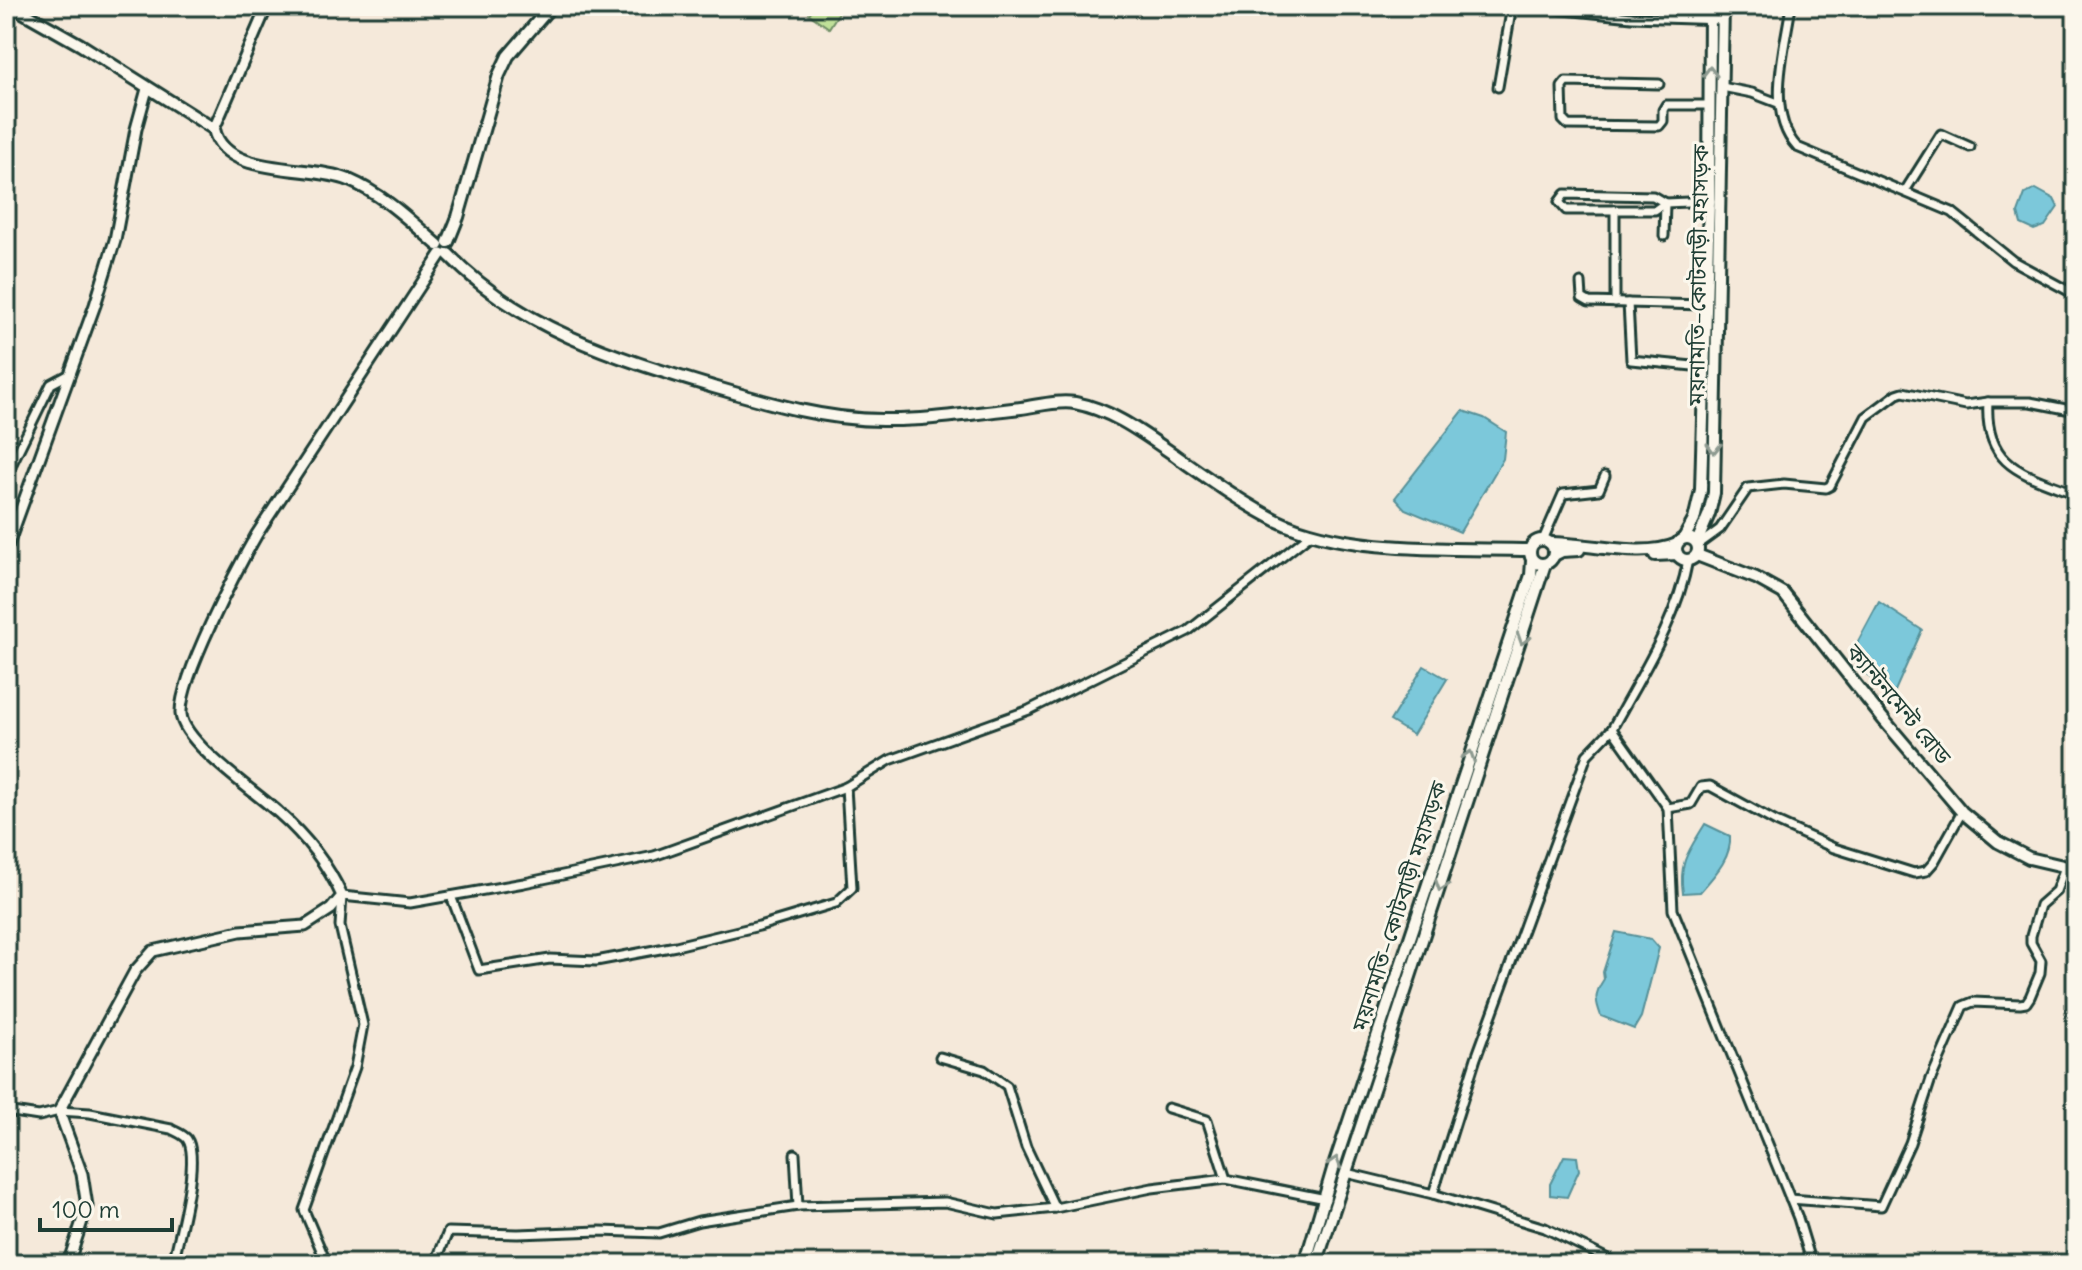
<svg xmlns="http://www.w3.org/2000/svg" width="2082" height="1270" viewBox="0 0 2082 1270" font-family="Delius,'Noto Sans Bengali',sans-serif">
<rect width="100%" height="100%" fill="#f5e9da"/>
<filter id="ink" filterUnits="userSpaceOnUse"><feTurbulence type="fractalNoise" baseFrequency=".0125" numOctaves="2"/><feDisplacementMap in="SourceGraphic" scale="16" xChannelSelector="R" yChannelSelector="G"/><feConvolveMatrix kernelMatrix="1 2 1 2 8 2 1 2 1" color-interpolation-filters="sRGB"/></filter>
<g filter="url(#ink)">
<path fill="#c0e099" stroke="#708e66" stroke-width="2" d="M 815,6 L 843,6 L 829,28 L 809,14 Z"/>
<g fill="#7bc8da" stroke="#569098" stroke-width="2">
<path d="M 2036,189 L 2054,199 L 2058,207 L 2045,226 L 2034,230 L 2021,224 L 2018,213 L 2025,194 Z"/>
<path d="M 1463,411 L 1484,418 L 1506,432 L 1503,459 L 1460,532 L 1405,509 L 1395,498 Z"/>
<path d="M 1879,602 L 1922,630 L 1891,700 L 1850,656 Z"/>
<path d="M 1424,666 L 1447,679 L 1413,735 L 1390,721 Z"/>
<path d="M 1705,824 L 1730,836 C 1732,858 1714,876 1700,892 L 1683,893 C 1678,862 1690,849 1705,824 Z"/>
<path d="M 1616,932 L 1651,939 L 1659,948 L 1641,1017 L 1634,1029 L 1601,1016 C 1595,1000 1594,994 1604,979 L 1603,972 Z"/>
<path d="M 1564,1156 L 1577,1157 L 1579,1170 L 1567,1197 L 1550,1195 L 1550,1184 Z"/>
</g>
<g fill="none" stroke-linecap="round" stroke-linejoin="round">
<defs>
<g id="minor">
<path d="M 1526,6 L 1632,17 L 1723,20"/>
<path d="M 1791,6 C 1785,48 1765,113 1797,147 L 1952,212 L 2013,261 L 2076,295"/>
<path d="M 1659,84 L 1566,82 L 1562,87 L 1563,120 L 1568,125 L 1659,126 L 1663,121 L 1663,110 L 1666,105 L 1710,105"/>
<path d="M 1498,87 L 1512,6"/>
<path d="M 1722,87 L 1752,93 L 1778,103"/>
<path d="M 1905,191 L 1941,134 L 1970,147"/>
<path d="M 1665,203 L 1655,210 L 1566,210 L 1559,202 L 1565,194 L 1653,196 L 1665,203 L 1711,201"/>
<path d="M 1615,210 L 1615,303"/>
<path d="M 1664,236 L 1665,203"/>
<path d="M 1581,283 L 1582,298 L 1589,302 L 1705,305"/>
<path d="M 1628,303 L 1631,360 L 1703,367"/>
<path d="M 1988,402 C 1984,468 2025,474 2076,494"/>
<path d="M 6,476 L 51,384 L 68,375"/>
<path d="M 1543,540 L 1563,494 L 1599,490 L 1605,476"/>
<path d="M 1698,545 L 1720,529 L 1748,488 L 1784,484 L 1826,488 L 1830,486 L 1866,417 L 1897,394 L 1903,392 L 1966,405 L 1988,402 L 2030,402 L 2076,411"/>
<path d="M 1688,560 C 1677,621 1641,675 1612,729 L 1668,808 L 1673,910 L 1798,1218 L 1812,1264"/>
<path d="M 1668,808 L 1691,804 L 1701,787 L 1710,786 L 1776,822 L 1834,848 L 1914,873 L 1926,871 L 1934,862 L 1962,812"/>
<path d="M 451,896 L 479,970 L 550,959 L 596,961 L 676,946 L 759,926 L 836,903 L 852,888 L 846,787"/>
<path d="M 940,1057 L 984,1070 L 1007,1086 L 1026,1147 L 1055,1208"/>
<path d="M 1168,1108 L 1207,1120 L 1226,1179"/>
<path d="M 6,1111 L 39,1116 L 59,1111 L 90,1113 L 171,1129 C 176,1132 183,1134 187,1139 C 201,1159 178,1238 173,1264"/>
<path d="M 795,1154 L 798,1206"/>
<path d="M 1346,1173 L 1433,1194 L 1476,1058 L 1587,755 L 1612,729"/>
<path d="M 1433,1194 L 1545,1228 L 1618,1264"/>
<path d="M 1790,1199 L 1881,1206 L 1910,1143 L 1931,1079 L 1963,1006 L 1973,1002 L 2020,1004 L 2026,1003 L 2030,997 L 2040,973 L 2041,961 L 2031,943 L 2031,936 L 2040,905 L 2056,891 L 2065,867"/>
<path d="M 327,1264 L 304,1210 L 355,1067 L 363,1025 L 340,926 L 342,896 L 410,903 L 524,883 L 654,856 L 846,787 L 890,760 L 1029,710 L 1188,631 L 1311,534"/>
<path d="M 435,1264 L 448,1232 L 518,1234 L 600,1231 L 659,1233 L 699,1221 L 798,1206 L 945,1202 L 997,1214 L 1055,1208 L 1152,1188 L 1226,1179 L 1326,1199"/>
</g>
<g id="tertiary">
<path d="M 214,129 L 267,6"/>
<path d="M 6,550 L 95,305 L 115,240 L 136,129 L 147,89"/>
<path d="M 68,1264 L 87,1206 L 82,1174 L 59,1111 L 135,971 L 153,951 L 240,931 L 305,926 L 331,909 L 342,896 C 328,865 305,836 279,813 C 257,793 183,743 181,714 C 179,679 238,567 257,534 L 441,254"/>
</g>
<g id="secondary">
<path d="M 12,6 L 81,45 L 214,129 C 224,178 312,164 349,180 C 384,195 410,221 438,245"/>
<path d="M 448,242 L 458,217 L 499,75 L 508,56 L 551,6"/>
<path d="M 448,254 C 519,328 614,357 710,386 C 765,402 824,420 882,420 C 928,421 974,413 1021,408 C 1037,406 1058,400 1075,403 C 1113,410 1145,435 1176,456 C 1209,479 1242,503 1278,521 C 1346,554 1454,548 1529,550"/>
<circle cx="1687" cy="549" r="11"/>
<path d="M 1684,538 L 1694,520 L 1701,490 L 1709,201 L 1710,6"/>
<circle cx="1542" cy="552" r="12"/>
<path d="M 1697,542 L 1709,514 L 1714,493 L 1723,6"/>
<path d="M 1550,543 C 1588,543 1643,559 1677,544"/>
<path d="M 1554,555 L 1562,551 L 1579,550"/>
<path d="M 1655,555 L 1677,554"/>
<path d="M 1697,555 L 1756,578 L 1783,593 L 1883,719 L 1962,812 L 1998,842 L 2029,858 L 2076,869"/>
<path d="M 1305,1264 L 1333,1169 L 1531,575 L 1532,561"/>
<path d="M 1316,1264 L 1545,564"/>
</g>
</defs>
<use href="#minor" stroke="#1f3d34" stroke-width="13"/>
<use href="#tertiary" stroke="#1f3d34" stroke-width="15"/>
<use href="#secondary" stroke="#1f3d34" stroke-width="16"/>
<use href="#minor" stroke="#fbf7ec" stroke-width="7"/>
<use href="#tertiary" stroke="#fbf7ec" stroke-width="9"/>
<use href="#secondary" stroke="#fbf7ec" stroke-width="10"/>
</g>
<defs><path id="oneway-chevron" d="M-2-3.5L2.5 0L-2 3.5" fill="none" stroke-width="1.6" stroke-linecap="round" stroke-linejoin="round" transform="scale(2)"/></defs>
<g stroke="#8d9a90">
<use href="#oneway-chevron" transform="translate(1710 72) rotate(-90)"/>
<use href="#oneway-chevron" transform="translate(1714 448) rotate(91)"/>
<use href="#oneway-chevron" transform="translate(1523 639) rotate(108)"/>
<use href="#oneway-chevron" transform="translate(1469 756) rotate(-71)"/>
<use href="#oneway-chevron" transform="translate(1441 886) rotate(109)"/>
<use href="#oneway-chevron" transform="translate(1335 1162) rotate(-72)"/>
</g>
</g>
<g text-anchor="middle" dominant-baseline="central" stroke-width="6" stroke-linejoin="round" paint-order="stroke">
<g font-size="22" fill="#1f3d34" stroke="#fbf7ec">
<text transform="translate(1698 275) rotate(-89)">ময়নামতি–কোটবাড়ী মহাসড়ক</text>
<text transform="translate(1899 704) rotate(50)">ক্যান্টনমেন্ট রোড</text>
<text transform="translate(1399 906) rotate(-72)">ময়নামতি–কোটবাড়ী মহাসড়ক</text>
</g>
</g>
<rect width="2082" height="1270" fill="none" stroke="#fbf7ec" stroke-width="32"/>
<rect x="16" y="16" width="2050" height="1238" fill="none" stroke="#1f3d34" stroke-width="3" filter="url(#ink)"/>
<path d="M40 1218v12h132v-12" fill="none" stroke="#1f3d34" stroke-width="4"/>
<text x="52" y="1218" font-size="24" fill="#1f3d34" stroke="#fbf7ec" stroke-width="6" paint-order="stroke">100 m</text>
</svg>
